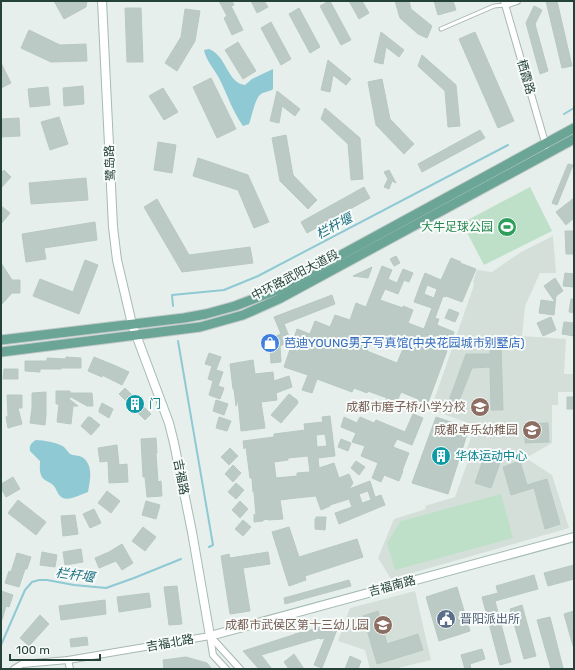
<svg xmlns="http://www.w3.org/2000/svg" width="575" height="670" viewBox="0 0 575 670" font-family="Rubik,'Noto Sans SC',sans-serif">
<rect width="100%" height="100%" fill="#e6efeb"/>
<g fill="#d4dfda">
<path d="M 553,236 L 556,273 L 540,273 L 525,306 L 522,336 L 566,339 L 564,374 L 574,374 L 573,392 L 558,392 L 558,405 L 552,405 L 552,443 L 526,458 L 552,475 L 569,528 L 391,579 L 378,558 L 394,519 L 426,509 L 425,506 L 455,497 L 468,461 L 463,460 L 475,426 L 431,409 L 474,285 L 473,281 L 477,270 L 492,272 L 521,252 Z"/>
<path d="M 415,591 L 431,660 L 394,669 L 370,669 L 365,650 L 338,641 L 350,608 Z"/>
</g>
<g fill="#bfe0c8">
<path d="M 530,187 L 552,231 L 484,265 L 462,223 Z"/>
<path d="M 501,494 L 513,538 L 395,570 L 387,543 L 401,521 Z"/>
</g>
<g fill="#8ec9d4">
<path d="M 209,49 C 227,56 227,83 245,85 L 252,79 L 273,69 L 273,89 C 269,92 266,91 261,94 C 255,98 252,116 249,124 L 243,126 C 233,112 227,94 219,78 C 214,69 206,60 204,50 Z"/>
<path d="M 36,440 C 43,440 59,443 64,447 C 66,449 68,452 70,454 C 74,456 78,455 82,457 C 94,465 90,481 88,492 C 82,494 69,501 63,498 C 58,496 57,490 54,486 C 51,482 44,481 42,477 C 39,472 40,466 40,461 L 30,451 C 29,445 31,443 36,440 Z"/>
</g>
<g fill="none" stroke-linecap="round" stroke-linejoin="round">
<g stroke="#8ec9d4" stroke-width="2">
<path d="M 564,114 L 574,108"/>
<path d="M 173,306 L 172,295 L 224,290 L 258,276 L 508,145"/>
<path d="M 178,341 L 213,545 L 209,547"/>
<path d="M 1,645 L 25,590 L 32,582 L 39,580 L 47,580 L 74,585 L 106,588 L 134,578 L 181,559"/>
</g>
</g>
<g fill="#bbcac4" stroke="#b8c9c2" fill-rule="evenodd">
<path d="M 54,1 L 87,1 L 86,7 L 64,19 Z"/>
<path d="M 219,1 L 232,1 L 234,5 L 231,6 L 243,30 L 232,35 L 224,18 L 227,16 Z"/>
<path d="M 251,1 L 264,1 L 268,7 L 257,13 Z"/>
<path d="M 329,1 L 330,1 L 351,40 L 341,45 L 320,6 Z"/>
<path d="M 349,1 L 362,1 L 369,13 L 359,19 Z"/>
<path d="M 395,1 L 409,1 L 411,9 L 432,26 L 427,38 L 418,34 L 400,18 Z"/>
<path d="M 434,1 L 453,1 L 456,10 L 438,15 Z"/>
<path d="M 546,1 L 557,1 L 572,66 L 562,68 Z"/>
<path d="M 534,6 L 542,10 L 535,24 L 548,71 L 540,74 L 526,23 Z"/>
<path d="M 125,8 L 141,8 L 143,62 L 127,62 Z"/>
<path d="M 299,8 L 320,47 L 310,53 L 289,14 Z"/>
<path d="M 185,9 L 200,11 L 195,41 L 177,71 L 165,63 L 181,37 Z"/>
<path d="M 271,22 L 291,59 L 281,65 L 261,28 Z"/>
<path d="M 29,30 L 60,45 L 86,44 L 87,61 L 51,62 L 21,48 Z"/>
<path d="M 381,32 L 404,50 L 399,57 L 386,47 L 383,64 L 374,62 Z"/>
<path d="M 475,32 L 514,121 L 498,128 L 459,39 Z"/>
<path d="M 238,42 L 256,71 L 243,79 L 225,50 Z"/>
<path d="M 422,55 L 456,85 L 460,126 L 448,127 L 445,91 L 418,66 Z"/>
<path d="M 328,60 L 351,79 L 346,85 L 333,75 L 330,92 L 321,90 Z"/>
<path d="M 1,63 L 11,83 L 1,88 Z"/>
<path d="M 211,78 L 236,129 L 217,138 L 193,87 Z"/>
<path d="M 382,79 L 390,119 L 414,144 L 404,154 L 376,125 L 368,82 Z"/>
<path d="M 83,86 L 84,104 L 64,106 L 63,88 Z"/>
<path d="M 48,87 L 50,105 L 30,107 L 28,89 Z"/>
<path d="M 163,88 L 178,112 L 164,120 L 149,96 Z"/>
<path d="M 277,91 L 300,109 L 295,116 L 282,106 L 279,123 L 270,121 Z"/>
<path d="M 325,108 L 360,138 L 363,179 L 351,180 L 348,144 L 321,119 Z"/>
<path d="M 59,117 L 68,144 L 50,150 L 41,122 Z"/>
<path d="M 19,118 L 20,136 L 1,137 L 1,119 Z"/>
<path d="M 480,130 L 485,138 L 422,172 L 418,164 Z"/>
<path d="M 286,135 L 293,175 L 317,200 L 308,209 L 280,181 L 272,138 Z"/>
<path d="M 158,142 L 176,145 L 172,173 L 154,170 Z"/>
<path d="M 198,158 L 248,175 L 269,222 L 254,228 L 238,190 L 193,176 Z"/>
<path d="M 568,164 L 573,165 L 557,205 L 552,203 Z"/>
<path d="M 4,170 L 11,177 L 1,188 L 1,173 Z"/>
<path d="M 389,170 L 396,183 L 392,181 L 389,189 L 384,187 L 388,179 L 384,172 Z"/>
<path d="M 86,178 L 88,200 L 31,204 L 29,183 Z"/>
<path d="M 364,187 L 370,198 L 307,233 L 301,222 Z"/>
<path d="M 574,198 L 574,218 L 566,225 L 556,212 Z"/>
<path d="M 157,199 L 189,255 L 250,247 L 253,263 L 182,272 L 144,207 Z"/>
<path d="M 1,206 L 10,213 L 1,224 Z"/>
<path d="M 95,222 L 97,240 L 44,248 L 46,259 L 26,262 L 22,234 Z"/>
<path d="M 565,231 L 574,231 L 574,254 L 566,254 Z"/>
<path d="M 396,256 L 400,263 L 394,266 L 390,259 Z"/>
<path d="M 451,258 L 461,262 L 460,263 L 476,269 L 462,302 L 446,296 L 445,297 L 443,296 L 435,318 L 439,319 L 437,325 L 454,332 L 451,341 L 436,335 L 432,345 L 447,351 L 426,408 L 416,404 L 418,399 L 401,392 L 396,404 L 386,400 L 387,398 L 368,391 L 367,393 L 354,388 L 352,392 L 317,379 L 312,393 L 302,390 L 308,375 L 284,367 L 297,329 L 310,334 L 315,321 L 330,327 L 335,315 L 350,320 L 356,303 L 366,307 L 382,266 L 392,270 L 388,279 L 397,283 L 403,269 L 413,273 L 409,282 L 404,280 L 398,294 L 385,289 L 380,300 L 403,308 L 403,306 L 413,310 L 408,323 L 424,329 L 432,308 L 414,302 L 421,283 L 425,273 L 441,280 ZM 427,285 L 437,289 L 434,298 L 424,294 ZM 373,336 L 403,349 L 397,363 L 367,351 Z"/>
<path d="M 85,260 L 98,265 L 79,314 L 33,296 L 40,279 L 73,292 Z"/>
<path d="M 1,263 L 12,280 L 20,280 L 20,293 L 12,293 L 1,305 Z"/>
<path d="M 372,267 L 368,278 L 353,276 Z"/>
<path d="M 565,273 L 574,274 L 574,287 L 563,286 Z"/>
<path d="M 555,278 L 563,291 L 556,296 L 554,315 L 539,313 L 541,300 L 555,302 L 544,286 Z"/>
<path d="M 332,295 L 335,304 L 284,324 L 291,341 L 280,346 L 281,362 L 271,363 L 270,349 L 267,350 L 264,341 L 281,334 L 274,317 Z"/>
<path d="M 571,299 L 574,299 L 574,313 L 569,312 Z"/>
<path d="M 449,309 L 459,313 L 455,322 L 445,318 Z"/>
<path d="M 551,317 L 556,330 L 543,336 L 537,323 Z"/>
<path d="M 564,322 L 574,323 L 574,336 L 562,334 Z"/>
<path d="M 501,345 L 503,410 L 491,410 L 490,367 L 472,368 L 457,406 L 448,403 L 466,354 L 490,354 L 490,346 Z"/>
<path d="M 209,353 L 221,357 L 216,370 L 223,372 L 218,386 L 224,388 L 220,399 L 209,395 L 213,381 L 208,379 L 212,366 L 205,364 Z"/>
<path d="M 66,357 L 81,358 L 81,368 L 61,368 L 61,369 L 40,369 L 40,372 L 25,371 L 25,361 L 47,361 L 47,358 L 66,359 Z"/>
<path d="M 94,357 L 116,366 L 129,372 L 122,385 L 102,375 L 102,377 L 88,371 Z"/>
<path d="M 253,360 L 255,374 L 273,372 L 274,381 L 289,376 L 292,387 L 276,393 L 277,400 L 261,402 L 265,428 L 241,431 L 238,400 L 236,406 L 234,389 L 233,389 L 230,364 Z"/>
<path d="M 4,369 L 18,369 L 18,379 L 3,379 Z"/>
<path d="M 125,388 L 151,414 L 145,420 L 119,394 Z"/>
<path d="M 56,391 L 70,391 L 70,393 L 92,393 L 93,406 L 87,406 L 71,397 L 69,399 L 78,406 L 73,406 L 71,424 L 57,422 L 59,404 L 56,404 Z"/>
<path d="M 46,392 L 46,415 L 45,425 L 30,423 L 32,408 L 32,393 Z"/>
<path d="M 289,394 L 297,400 L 298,403 L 281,423 L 271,415 Z"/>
<path d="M 7,395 L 22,395 L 22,408 L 18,408 L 22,424 L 8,428 L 6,417 L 8,416 Z"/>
<rect x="567" y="397" width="7" height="12"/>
<path d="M 216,400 L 228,404 L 224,415 L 213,411 Z"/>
<path d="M 102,403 L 113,409 L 109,418 L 99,412 L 99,410 Z"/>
<path d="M 413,414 L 423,418 L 412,445 L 397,439 L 393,447 L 409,453 L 402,471 L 403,471 L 399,481 L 384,475 L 381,482 L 372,478 L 378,463 L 361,456 L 365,446 L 352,442 L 356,433 L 341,427 L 344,417 L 357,423 L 360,417 L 374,423 L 376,420 L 405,432 Z"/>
<path d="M 330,416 L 335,456 L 318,458 L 319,468 L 334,463 L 339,478 L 349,474 L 353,483 L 349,489 L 370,481 L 375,497 L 381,495 L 385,505 L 339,524 L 335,513 L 352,507 L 349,499 L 330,505 L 330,506 L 321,510 L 316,496 L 296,498 L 280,500 L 283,519 L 268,520 L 267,519 L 263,520 L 263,521 L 254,522 L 254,514 L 256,516 L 254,492 L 253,492 L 252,478 L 250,478 L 246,447 L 244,449 L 243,441 L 274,437 L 274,434 L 305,430 L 304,424 L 323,422 L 322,417 ZM 325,434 L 327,446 L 317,447 L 316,435 ZM 308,456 L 310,472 L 297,473 L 297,476 L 276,478 L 274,462 L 288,460 L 288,458 ZM 368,491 L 371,500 L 362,503 L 359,494 Z"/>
<path d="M 88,417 L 90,417 L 93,419 L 93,421 L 94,420 L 100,425 L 91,435 L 81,426 Z"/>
<path d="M 219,417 L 231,421 L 227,431 L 216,428 Z"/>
<path d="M 436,417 L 469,428 L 448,494 L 412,483 Z"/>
<path d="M 548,423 L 549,442 L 525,443 L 525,424 Z"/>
<path d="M 156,438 L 157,453 L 156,453 L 158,482 L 161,481 L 162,496 L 147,497 L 145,477 L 143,477 L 141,439 Z"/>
<path d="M 341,439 L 351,443 L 348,451 L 338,447 Z"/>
<path d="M 117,445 L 119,465 L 127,464 L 128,482 L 109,483 L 108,461 L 100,462 L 98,448 Z"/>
<path d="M 230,448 L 238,456 L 229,465 L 221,457 Z"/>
<path d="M 486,451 L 502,457 L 491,488 L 475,483 Z"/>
<path d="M 356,461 L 365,467 L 359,475 L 351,468 Z"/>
<path d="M 520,461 L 527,485 L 547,479 L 560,524 L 545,529 L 534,488 L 511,495 L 503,467 Z"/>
<path d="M 233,465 L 241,473 L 233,482 L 225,474 Z"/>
<path d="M 13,477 L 20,489 L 6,497 L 1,488 L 1,484 Z"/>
<path d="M 236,483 L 244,490 L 236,499 L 228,492 Z"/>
<path d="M 107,491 L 120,501 L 111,513 L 98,503 Z"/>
<path d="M 18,500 L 46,522 L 36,535 L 8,513 Z"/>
<path d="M 146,501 L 160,505 L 156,519 L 142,515 Z"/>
<path d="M 240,501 L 248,509 L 240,518 L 232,510 Z"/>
<path d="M 94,509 L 101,523 L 90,528 L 83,514 Z"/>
<path d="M 75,515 L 78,534 L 63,536 L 61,516 Z"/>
<path d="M 316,517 L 326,517 L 325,530 L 315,529 L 315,519 L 316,518 Z"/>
<path d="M 243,520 L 251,527 L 243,536 L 235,529 Z"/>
<path d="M 143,527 L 156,537 L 145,551 L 132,541 Z"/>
<path d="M 289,527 L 299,557 L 357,539 L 363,557 L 305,576 L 306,580 L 289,586 L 272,532 Z"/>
<path d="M 122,544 L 133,563 L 122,570 L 116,561 L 99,568 L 95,558 L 109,552 Z"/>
<path d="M 81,549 L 83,562 L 65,565 L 63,552 Z"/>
<path d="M 42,552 L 57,555 L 55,567 L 40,565 Z"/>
<path d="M 268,552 L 270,564 L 243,568 L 250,611 L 230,614 L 221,556 L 229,554 L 230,558 Z"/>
<path d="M 17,553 L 31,557 L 27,569 L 25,569 L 19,587 L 5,583 L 9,571 L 11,572 Z"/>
<path d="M 574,565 L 574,579 L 548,586 L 544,573 Z"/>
<path d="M 534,575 L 538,589 L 495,601 L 511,662 L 500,665 L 482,597 L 498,593 L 496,586 Z"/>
<path d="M 349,580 L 351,586 L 285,604 L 284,598 Z"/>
<path d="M 177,586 L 182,624 L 169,625 L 164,587 Z"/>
<path d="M 457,587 L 470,631 L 439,641 L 426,597 Z"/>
<path d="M 1,591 L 13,595 L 9,607 L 6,606 L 2,620 L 1,620 Z"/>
<path d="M 149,593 L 151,607 L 119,612 L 117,597 Z"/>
<path d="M 105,600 L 106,614 L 61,620 L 59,606 Z"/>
<path d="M 522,605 L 536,656 L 524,659 L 510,609 Z"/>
<path d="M 378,611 L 387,644 L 418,634 L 423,650 L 377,664 L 363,616 Z"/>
<path d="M 574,611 L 574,646 L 573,646 L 564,614 Z"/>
<path d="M 40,615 L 49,624 L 29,646 L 20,638 Z"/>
<path d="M 550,617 L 563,668 L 559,669 L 551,669 L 537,620 Z"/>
<path d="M 340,622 L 322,668 L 314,665 L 325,638 L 320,639 L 319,638 L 261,655 L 272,669 L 259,669 L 243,651 L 296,634 L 295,634 Z"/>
<path d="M 87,637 L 88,645 L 71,647 L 70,639 Z"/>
<path d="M 482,649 L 485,659 L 470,664 L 471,669 L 465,669 L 461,655 Z"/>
<path d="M 294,654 L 304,669 L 289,669 L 284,662 Z"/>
<path d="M 350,656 L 361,661 L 358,669 L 345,669 Z"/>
<path d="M 186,657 L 207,663 L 212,669 L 164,669 L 163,660 Z"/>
</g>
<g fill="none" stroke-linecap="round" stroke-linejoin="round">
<defs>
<path id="lane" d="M 441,29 L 494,6 L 505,5"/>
<g id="street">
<path d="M 504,1 L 546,146"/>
<path d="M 505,5 L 517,1"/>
<path d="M 210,636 L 240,669"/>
<path d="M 210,636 L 213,655 L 226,669"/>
<path d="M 68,660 L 70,669"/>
<path d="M 14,669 L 22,664 L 68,660 L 210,636"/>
</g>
<path id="secondary" d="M 102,1 L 113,227 L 117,260 L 132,324 L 169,423 L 174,443 L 192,532 L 210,636 L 574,537"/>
<g id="primary">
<path d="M 1,340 L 184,318 L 206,314 L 235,306 L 277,290 L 574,128"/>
<path d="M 1,352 L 200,327 L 243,315 L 279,299 L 574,139"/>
</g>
</defs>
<use href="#lane" stroke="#a8b8b2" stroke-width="5"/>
<use href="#street" stroke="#a8b8b2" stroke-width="8"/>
<use href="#secondary" stroke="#a4bbb3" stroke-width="10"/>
<use href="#primary" stroke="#c2cac8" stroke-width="11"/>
<use href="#lane" stroke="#fff" stroke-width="3"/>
<use href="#street" stroke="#fff" stroke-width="6"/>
<use href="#secondary" stroke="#fff" stroke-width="8"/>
<use href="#primary" stroke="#6aa596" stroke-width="9"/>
</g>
<defs>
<symbol id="stadium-disc" viewBox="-11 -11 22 22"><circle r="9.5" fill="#2e9e5b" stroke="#f7fbf9"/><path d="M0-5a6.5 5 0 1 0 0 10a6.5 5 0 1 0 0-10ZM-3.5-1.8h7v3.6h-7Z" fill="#fff"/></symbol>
<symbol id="shop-disc" viewBox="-11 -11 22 22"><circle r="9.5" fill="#3f7fe0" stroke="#f7fbf9"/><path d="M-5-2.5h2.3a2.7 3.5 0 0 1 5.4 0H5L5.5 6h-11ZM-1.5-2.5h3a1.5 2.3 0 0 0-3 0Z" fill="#fff"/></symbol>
<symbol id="building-disc" viewBox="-11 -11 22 22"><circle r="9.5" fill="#0f9aa8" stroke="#f7fbf9"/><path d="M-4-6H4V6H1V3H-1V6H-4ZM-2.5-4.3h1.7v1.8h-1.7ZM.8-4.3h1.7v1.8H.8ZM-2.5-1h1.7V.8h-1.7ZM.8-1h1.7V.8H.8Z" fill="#fff"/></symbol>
<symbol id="school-disc" viewBox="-11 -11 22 22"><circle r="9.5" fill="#8d6e63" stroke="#f7fbf9"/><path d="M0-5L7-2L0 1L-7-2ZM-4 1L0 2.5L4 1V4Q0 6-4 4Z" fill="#fff"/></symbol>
<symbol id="civic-disc" viewBox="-11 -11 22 22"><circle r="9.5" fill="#5c6f8a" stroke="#f7fbf9"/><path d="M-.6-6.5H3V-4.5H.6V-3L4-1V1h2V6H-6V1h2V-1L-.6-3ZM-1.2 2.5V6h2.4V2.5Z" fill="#fff"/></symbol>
</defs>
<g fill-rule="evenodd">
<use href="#stadium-disc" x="496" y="216" width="22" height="22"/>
<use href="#shop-disc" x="259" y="332" width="22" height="22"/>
<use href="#building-disc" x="124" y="393" width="22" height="22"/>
<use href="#school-disc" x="469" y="396" width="22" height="22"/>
<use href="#school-disc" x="521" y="419" width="22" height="22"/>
<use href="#building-disc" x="430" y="445" width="22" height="22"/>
<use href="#civic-disc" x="435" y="608" width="22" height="22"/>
<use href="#school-disc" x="372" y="614" width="22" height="22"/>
</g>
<g text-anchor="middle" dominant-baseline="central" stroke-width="4" stroke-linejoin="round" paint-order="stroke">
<g font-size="12" fill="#24423a" stroke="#f7fbf9">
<text transform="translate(526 77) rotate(74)">栖霞路</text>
<text transform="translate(110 163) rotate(-93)">鹭岛路</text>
<text transform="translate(295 275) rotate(-27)">中环路武阳大道段</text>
<text transform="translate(181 477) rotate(79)">吉福路</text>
<text transform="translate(392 586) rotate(-15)">吉福南路</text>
<text transform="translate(170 643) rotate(-10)">吉福北路</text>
</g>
<g font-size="12" fill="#27864d" stroke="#f7fbf9" text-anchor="end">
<text x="493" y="227">大牛足球公园</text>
</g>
<g font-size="12" fill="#366cbe" stroke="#f7fbf9" text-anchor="start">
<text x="284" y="343">芭迪YOUNG男子写真馆(中央花园城市别墅店)</text>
</g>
<g font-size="12" fill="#0d838f" stroke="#f7fbf9" text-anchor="start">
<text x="149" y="404">门</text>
<text x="455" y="456">华体运动中心</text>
</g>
<g font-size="12" fill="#785e54" stroke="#f7fbf9" text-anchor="end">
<text x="466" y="407">成都市磨子桥小学分校</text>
<text x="518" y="430">成都卓乐幼稚园</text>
<text x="369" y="625">成都市武侯区第十三幼儿园</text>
</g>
<g font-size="12" fill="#4e5e75" stroke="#f7fbf9" text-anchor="start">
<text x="460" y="619">晋阳派出所</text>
</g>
<g font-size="13" font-style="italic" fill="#1c6f80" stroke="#f7fbf9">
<text transform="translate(334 226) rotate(-28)">栏杆堰</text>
<text transform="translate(75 575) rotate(8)">栏杆堰</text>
</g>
</g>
<rect width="575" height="670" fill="none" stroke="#24423a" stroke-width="4"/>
<path d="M10 654v6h90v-6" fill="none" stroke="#24423a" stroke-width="2"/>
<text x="16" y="654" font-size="12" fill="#24423a" stroke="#f7fbf9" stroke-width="3" paint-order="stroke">100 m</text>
</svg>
